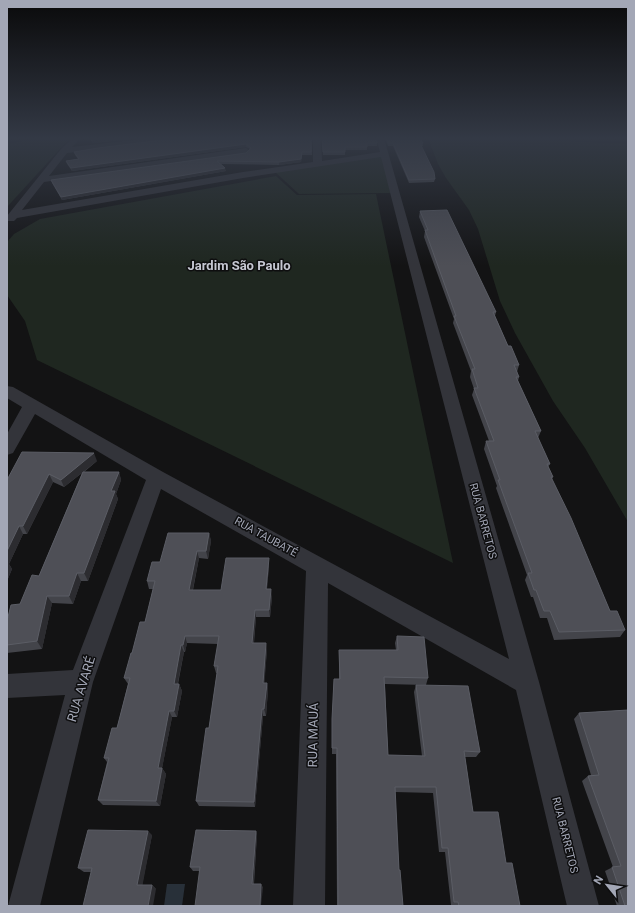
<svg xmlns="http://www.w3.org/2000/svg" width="635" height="913" viewBox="0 0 635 913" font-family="Roboto,sans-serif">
<rect width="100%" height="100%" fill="#131314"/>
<g fill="#1f2720">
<path d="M 39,138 L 70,138 L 7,207 L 7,144 Z"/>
<path d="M 428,138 L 542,138 L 580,142 L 628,144 L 628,522 L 585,448 L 553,401 L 515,333 L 500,301 L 478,229 L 469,210 L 446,178 L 438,164 Z"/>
<path d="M 383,154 L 392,193 L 299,194 L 274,171 Z"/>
<path d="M 276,176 L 297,195 L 376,194 L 453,563 L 37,360 L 25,321 L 7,295 L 7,242 L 14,234 L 40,219 Z"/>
</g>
<path fill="#283039" d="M 167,884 L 185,884 L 182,906 L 164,906 Z"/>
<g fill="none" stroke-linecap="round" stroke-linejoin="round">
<path fill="#33343a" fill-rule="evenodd" d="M 73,138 L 81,138 L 72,147 L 152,138 L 175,138 L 171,140 L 67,153 L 49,176 L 246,148 L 250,151 L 246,154 L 44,182 L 22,210 L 243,172 L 313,162 L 313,138 L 321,138 L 322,161 L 380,152 L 376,138 L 384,138 L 539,682 L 599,906 L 567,906 L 516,690 L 328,583 L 325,906 L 293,906 L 306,571 L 161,489 L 93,682 L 40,906 L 8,906 L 65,695 L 7,698 L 7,674 L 73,670 L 146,480 L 35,414 L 13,453 L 7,455 L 7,434 L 22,407 L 7,398 L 7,386 L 13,387 L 163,472 L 509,659 L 381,157 L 243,178 L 17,218 L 14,221 L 7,221 L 7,216 L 61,149 Z"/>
</g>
<g fill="#43444a">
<path d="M 89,138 L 140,138 L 93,143 Z"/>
<path d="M 312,138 L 312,155 L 302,155 L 301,162 L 279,165 L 221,164 L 226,171 L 62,200 L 52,183 L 51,180 L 246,153 L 250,149 L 246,147 L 72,171 L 67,164 L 66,161 L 78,159 L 75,155 L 74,152 L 171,139 Z"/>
<path d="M 322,138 L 377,143 L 377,146 L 367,146 L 367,150 L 345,150 L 345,155 L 323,155 Z"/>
<path d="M 385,138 L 420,138 L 423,143 L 423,146 L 421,146 L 435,179 L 434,182 L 409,183 L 393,146 L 388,146 Z"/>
<path d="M 420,211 L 496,312 L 495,316 L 508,346 L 519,365 L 517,372 L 519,377 L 518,381 L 541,431 L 538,438 L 550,464 L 548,467 L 553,477 L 552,479 L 610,611 L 625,630 L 620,637 L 554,640 L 547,618 L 540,618 L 533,597 L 531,597 L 525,580 L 527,575 L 496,488 L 497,486 L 484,449 L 486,441 L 489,441 L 472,395 L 474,389 L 470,377 L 471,371 L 453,323 L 454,319 L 424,237 L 425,231 L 419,217 Z"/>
<path d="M 97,461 L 84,472 L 119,472 L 121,480 L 116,494 L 118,499 L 88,581 L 81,581 L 73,604 L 52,603 L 42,649 L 7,653 L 7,621 L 20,604 L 39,576 L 82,473 L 64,487 L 53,482 L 27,534 L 23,534 L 9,564 L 12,569 L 7,581 L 7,480 Z"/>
<path d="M 209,533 L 211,541 L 208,559 L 199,558 L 193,590 L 221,590 L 269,566 L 267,589 L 272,597 L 270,617 L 256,617 L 254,643 L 267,650 L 264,683 L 267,683 L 268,690 L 266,716 L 263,716 L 255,807 L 199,806 L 196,801 L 209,728 L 217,673 L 216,673 L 214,666 L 218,644 L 187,643 L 185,652 L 184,652 L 178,684 L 179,684 L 182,691 L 177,717 L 172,717 L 162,768 L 166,774 L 160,806 L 103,805 L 98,800 L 107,762 L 104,758 L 117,728 L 128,684 L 124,678 L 132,653 L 145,622 L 153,589 L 149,589 L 147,581 L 160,562 Z"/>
<path d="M 397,636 L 428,678 L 426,685 L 385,684 L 388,755 L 422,756 L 414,692 L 416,685 L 480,752 L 476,757 L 465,757 L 473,812 L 506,863 L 520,906 L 455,906 L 455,905 L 451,905 L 445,852 L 439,852 L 433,793 L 395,792 L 399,870 L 403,906 L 337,906 L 336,754 L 332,754 L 332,725 L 334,679 L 339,679 L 339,650 L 396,650 L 395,643 Z"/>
<path d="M 628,710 L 628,906 L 617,906 L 605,871 L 613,867 L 582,781 L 588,776 L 591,775 L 574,719 L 579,713 Z"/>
<path d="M 256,831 L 257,835 L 254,884 L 261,884 L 263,888 L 199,871 L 193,871 L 190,867 Z"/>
<path d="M 152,835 L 142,885 L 152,885 L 156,889 L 92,872 L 84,872 L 78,868 Z"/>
</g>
<g fill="#2c2c30">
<path d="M 114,138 L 140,138 L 93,143 L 92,140 Z"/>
<path d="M 246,144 L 246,147 L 72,171 L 71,168 Z"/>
<path d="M 302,152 L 301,162 L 279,165 L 279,162 Z"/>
<path d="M 225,168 L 226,171 L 62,200 L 61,197 Z"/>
<path d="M 94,453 L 97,461 L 64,487 L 61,480 Z"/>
<path d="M 119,472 L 121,480 L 116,494 L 118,499 L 88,581 L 84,573 L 111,491 Z"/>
<path d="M 49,474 L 53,482 L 27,534 L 23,526 Z"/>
<path d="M 19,526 L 23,534 L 9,564 L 12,569 L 7,581 L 7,551 Z"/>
<path d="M 209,533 L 211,541 L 208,559 L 206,551 Z"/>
<path d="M 197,551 L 199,558 L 191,598 L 189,590 Z"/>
<path d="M 269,558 L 269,566 L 266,597 L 266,589 Z"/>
<path d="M 77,573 L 81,581 L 73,604 L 69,596 Z"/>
<path d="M 271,589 L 272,597 L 270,617 L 269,610 Z"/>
<path d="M 47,596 L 52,603 L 42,649 L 37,641 Z"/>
<path d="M 255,610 L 256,617 L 253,650 L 252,643 Z"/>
<path d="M 185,636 L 187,643 L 185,652 L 183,645 Z"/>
<path d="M 266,643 L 267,650 L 264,690 L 263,683 Z"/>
<path d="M 181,645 L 184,652 L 176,691 L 174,684 Z"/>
<path d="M 267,683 L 268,690 L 266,716 L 264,709 Z"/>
<path d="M 179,684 L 182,691 L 177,717 L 174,711 Z"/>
<path d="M 262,709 L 263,716 L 255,807 L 254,802 Z"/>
<path d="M 169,711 L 172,717 L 161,774 L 158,768 Z"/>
<path d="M 162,768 L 166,774 L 160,806 L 156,801 Z"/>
<path d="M 148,831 L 152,835 L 142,888 L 137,885 Z"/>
<path d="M 256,831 L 257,835 L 253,887 L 252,884 Z"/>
<path d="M 261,884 L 263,888 L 261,906 L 260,906 Z"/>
<path d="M 152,885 L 156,889 L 153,906 L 148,906 Z"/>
</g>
<g fill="#4e4f56" stroke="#5b5d65">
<path d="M 90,138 L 114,138 L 92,140 Z"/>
<path d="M 172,138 L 311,138 L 311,152 L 302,152 L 301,159 L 279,162 L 217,161 L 225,168 L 61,197 L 51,180 L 246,153 L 251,148 L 246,144 L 71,168 L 66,161 L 79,159 L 74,152 L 98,148 L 171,139 Z"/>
<path d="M 322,138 L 376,138 L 377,143 L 367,143 L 367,147 L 345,147 L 345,152 L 323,152 Z"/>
<path d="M 386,138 L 420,138 L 423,143 L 420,143 L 434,172 L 435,179 L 409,180 L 393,143 L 388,143 Z"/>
<path d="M 447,210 L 496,312 L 493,312 L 508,346 L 511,346 L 519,365 L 514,365 L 519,377 L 516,377 L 541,431 L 535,431 L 550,464 L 547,464 L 553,477 L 551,477 L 571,518 L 610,611 L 617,611 L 625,630 L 559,632 L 550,611 L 544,611 L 536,590 L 534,590 L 528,573 L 532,573 L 498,480 L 500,480 L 486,441 L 494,441 L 474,388 L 478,388 L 472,369 L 475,369 L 454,316 L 456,316 L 425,230 L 428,230 L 420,211 Z"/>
<path d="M 22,452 L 94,453 L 61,480 L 49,474 L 23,526 L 19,526 L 7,551 L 7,480 Z"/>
<path d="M 83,472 L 119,472 L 111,491 L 115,491 L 84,573 L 77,573 L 69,596 L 47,596 L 37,641 L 7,645 L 7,621 L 11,605 L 20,604 L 32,575 L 39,576 Z"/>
<path d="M 168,533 L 209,533 L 206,551 L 197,551 L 189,590 L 221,590 L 226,558 L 269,558 L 266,589 L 271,589 L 269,610 L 255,610 L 252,643 L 266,643 L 263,683 L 267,683 L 264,709 L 262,709 L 254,802 L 196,801 L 206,728 L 209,728 L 218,666 L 214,666 L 219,636 L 185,636 L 183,645 L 181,645 L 174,684 L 179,684 L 174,711 L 169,711 L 158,768 L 162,768 L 156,801 L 98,800 L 109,758 L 104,758 L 112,728 L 117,728 L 130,678 L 124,678 L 131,653 L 132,653 L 140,622 L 145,622 L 155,581 L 147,581 L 152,562 L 160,562 Z"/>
<path d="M 397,636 L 424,637 L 428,678 L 384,677 L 388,755 L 425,756 L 416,685 L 468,686 L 480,752 L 464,751 L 473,812 L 498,812 L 506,863 L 512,863 L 520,906 L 459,906 L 458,902 L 454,902 L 448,848 L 442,848 L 436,787 L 395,787 L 399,870 L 400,870 L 403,906 L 338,906 L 337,748 L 332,748 L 332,719 L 334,679 L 340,679 L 339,650 L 398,650 Z"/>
<path d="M 628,710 L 628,906 L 625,906 L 612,867 L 621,866 L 588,776 L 599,775 L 579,713 Z"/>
<path d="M 88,830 L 148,831 L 137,885 L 152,885 L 148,906 L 83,906 L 92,868 L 78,868 Z"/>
<path d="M 196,830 L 256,831 L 252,884 L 261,884 L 260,906 L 195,906 L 200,867 L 190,867 Z"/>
</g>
<linearGradient id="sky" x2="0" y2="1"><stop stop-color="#0a0a0b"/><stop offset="0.52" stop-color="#333945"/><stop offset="1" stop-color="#333945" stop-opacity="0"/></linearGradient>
<rect width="635" height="266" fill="url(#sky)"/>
<g text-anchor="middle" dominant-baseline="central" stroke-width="3" stroke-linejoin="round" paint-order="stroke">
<g font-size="11" fill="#a3a7b6" stroke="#0e0e0f">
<text transform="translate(483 521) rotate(75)">RUA BARRETOS</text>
<text transform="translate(266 537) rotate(29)">RUA TAUBATÉ</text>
<text transform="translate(565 835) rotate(76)">RUA BARRETOS</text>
</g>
<g font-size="13" font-weight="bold" fill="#c5c7d2" stroke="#0e0e0f">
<text x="239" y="265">Jardim São Paulo</text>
</g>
<g font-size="13" fill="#a3a7b6" stroke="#0e0e0f">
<text transform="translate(81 689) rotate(-73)">RUA AVARÉ</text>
<text transform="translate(313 735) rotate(-89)">RUA MAUÁ</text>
</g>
</g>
<rect width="635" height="913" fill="none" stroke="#a3a7b6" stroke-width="16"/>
<g transform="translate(607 885) rotate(300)" stroke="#0e0e0f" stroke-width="3" paint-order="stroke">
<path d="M0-3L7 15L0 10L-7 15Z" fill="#a3a7b6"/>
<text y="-6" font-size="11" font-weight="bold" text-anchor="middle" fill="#a3a7b6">N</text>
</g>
</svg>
